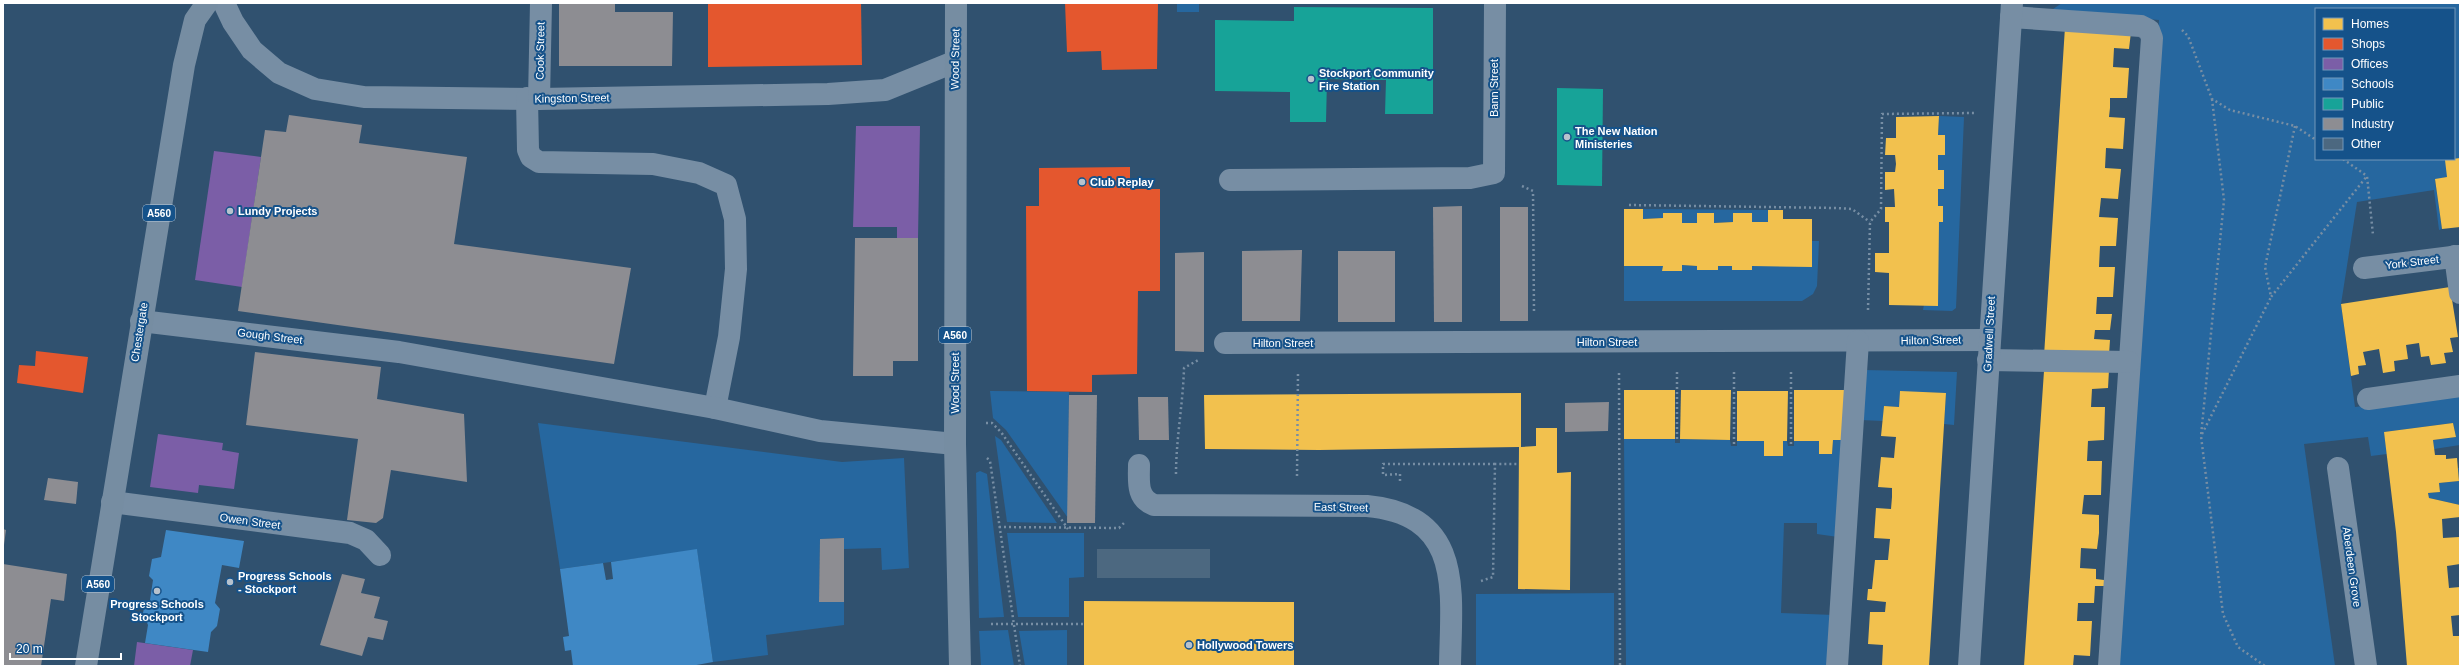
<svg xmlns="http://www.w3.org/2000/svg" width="2463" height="669" viewBox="0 0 2463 669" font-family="Helvetica,sans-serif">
<rect width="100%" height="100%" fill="#30516f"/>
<g fill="#26679f" fill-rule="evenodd">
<rect x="1177" y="3" width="22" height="9"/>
<path d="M 2062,3 L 2460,3 L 2460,158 L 2447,177 L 2435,180 L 2442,229 L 2439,230 L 2434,190 L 2357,202 L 2341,304 L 2355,407 L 2455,395 L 2460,397 L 2460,445 L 2434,449 L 2433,440 L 2456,437 L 2453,423 L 2384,432 L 2387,454 L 2371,456 L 2368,437 L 2304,444 L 2335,666 L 2117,666 L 2159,20 L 2050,11 ZM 2316,9 L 2454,9 L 2454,159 L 2316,159 Z"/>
<path d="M 1939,116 L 1964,117 L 1956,308 L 1952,311 L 1923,310 L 1939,222 L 1943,222 L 1943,206 L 1938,206 L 1938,189 L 1944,189 L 1944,170 L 1938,170 L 1938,155 L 1945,154 L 1945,135 L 1938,135 Z"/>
<path d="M 1643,209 L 1768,210 L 1768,222 L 1752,222 L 1752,213 L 1733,213 L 1733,222 L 1714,223 L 1714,213 L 1698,213 L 1697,223 L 1682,223 L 1682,213 L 1663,213 L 1663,218 L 1643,219 Z"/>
<path d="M 1812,241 L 1819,241 L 1817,286 L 1813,294 L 1802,301 L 1624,301 L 1624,266 L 1663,266 L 1663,271 L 1682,271 L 1682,265 L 1697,266 L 1697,270 L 1718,270 L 1718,266 L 1732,266 L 1732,270 L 1752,270 L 1752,266 Z"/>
<path d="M 1864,370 L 1957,372 L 1954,425 L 1944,424 L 1946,393 L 1900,392 L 1899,407 L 1884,406 L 1883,421 L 1861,420 Z"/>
<path d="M 990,391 L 1069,392 L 1068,518 L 1006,430 L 993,418 Z"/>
<path d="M 538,423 L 842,462 L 904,458 L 909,568 L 882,570 L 881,548 L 844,549 L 844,538 L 820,539 L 819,602 L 844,602 L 844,625 L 766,635 L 768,655 L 713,662 L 697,550 L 560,569 Z"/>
<path d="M 995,436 L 1001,440 L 1057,523 L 1007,522 Z"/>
<path d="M 1624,439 L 1675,439 L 1675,443 L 1680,443 L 1680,439 L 1730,440 L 1731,446 L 1737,446 L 1737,441 L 1764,441 L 1764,456 L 1783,456 L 1783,441 L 1787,441 L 1788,446 L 1794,446 L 1794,441 L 1819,441 L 1819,454 L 1832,454 L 1833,440 L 1844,440 L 1838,537 L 1817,534 L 1817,523 L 1784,523 L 1781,613 L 1834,615 L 1827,666 L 1626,666 Z"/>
<path d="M 2458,468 L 2460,468 L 2460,505 L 2429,498 L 2428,493 L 2440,492 L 2439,483 L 2459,481 Z"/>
<path d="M 980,471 L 987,474 L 1004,617 L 979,618 L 976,473 Z"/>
<path d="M 1007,533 L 1084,533 L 1084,577 L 1069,578 L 1069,617 L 1018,617 Z"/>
<path d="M 1614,593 L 1614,666 L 1476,666 L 1476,594 Z"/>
<path d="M 1008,630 L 1014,666 L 981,666 L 979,631 Z"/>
<path d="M 1067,630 L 1067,666 L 1025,666 L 1019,631 Z"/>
</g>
<g fill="#f2c14e">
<path d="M 2065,27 L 2131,32 L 2129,49 L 2114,48 L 2113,67 L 2129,68 L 2127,98 L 2110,98 L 2110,108 L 2109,117 L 2125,118 L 2123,149 L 2106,148 L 2105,168 L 2121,169 L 2118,199 L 2101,198 L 2099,217 L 2118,218 L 2116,246 L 2100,246 L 2099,267 L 2115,267 L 2113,297 L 2097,297 L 2096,314 L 2112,314 L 2110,330 L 2095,330 L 2094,339 L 2110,340 L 2109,355 L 2044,356 Z"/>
<path d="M 1939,116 L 1938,135 L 1945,135 L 1945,155 L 1938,155 L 1938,170 L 1944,170 L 1944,189 L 1938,189 L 1938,206 L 1943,206 L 1943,222 L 1939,222 L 1938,306 L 1889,305 L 1889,273 L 1875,272 L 1875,253 L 1889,253 L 1889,222 L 1885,222 L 1885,207 L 1895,207 L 1894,189 L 1885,190 L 1885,172 L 1895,172 L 1896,164 L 1895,155 L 1885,155 L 1886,138 L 1896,138 L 1896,117 Z"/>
<path d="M 2460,158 L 2460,227 L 2442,229 L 2435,179 L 2447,177 L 2445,160 Z"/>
<path d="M 1624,209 L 1643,209 L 1643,219 L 1663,218 L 1663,213 L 1682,213 L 1682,223 L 1697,223 L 1697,213 L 1714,213 L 1714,223 L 1733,222 L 1733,213 L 1752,213 L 1752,222 L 1768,222 L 1768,210 L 1783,210 L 1783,219 L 1812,219 L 1812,267 L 1752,266 L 1752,270 L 1732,270 L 1732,266 L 1718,266 L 1718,270 L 1697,270 L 1697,266 L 1682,265 L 1682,271 L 1662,271 L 1663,266 L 1624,266 Z"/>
<path d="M 2450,287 L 2458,337 L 2450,338 L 2453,352 L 2444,353 L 2446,363 L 2431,365 L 2429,356 L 2421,357 L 2419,343 L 2406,345 L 2408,359 L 2394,361 L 2395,371 L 2383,373 L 2379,349 L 2363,352 L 2366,365 L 2358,366 L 2359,374 L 2351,376 L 2341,304 Z"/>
<path d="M 2109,370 L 2108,388 L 2092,389 L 2091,407 L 2105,407 L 2104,440 L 2088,441 L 2087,461 L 2102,461 L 2101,495 L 2084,495 L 2083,504 L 2082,514 L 2099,515 L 2099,533 L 2097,549 L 2081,548 L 2080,568 L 2096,569 L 2096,579 L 2104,580 L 2104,586 L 2095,586 L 2094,603 L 2078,603 L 2077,621 L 2092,621 L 2090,656 L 2074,655 L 2073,666 L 2024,666 L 2044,371 Z"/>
<rect x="1624" y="390" width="51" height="49"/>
<path d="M 1681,390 L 1731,390 L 1730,440 L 1680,439 Z"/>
<path d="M 1794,390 L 1844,390 L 1844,440 L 1833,440 L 1832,454 L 1819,454 L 1819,441 L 1794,441 Z"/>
<path d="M 1737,391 L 1788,391 L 1787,441 L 1783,441 L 1783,456 L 1764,456 L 1764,441 L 1737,441 Z"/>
<path d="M 1900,391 L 1946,393 L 1929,666 L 1882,666 L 1883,645 L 1868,644 L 1870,612 L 1885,612 L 1886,602 L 1867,600 L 1868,589 L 1872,589 L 1875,560 L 1888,560 L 1890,539 L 1874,538 L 1876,508 L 1891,509 L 1892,497 L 1892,488 L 1878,487 L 1881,457 L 1894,458 L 1895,447 L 1896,437 L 1881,436 L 1884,406 L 1899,407 Z"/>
<path d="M 1521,393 L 1521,447 L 1536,446 L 1536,428 L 1557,428 L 1557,473 L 1571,472 L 1570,590 L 1518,589 L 1519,447 L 1319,450 L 1205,449 L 1204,395 Z"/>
<path d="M 2453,423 L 2456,437 L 2433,440 L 2435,455 L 2446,455 L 2446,459 L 2457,458 L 2459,481 L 2439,483 L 2440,492 L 2428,493 L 2429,498 L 2460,505 L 2460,517 L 2442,519 L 2443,538 L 2459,537 L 2460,541 L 2460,564 L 2447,566 L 2449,588 L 2460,587 L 2460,615 L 2451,616 L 2453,636 L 2460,636 L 2460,666 L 2407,666 L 2396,532 L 2384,432 Z"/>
<path d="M 1084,601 L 1294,602 L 1294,666 L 1084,666 Z"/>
</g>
<g fill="#e4572e">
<path d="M 708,3 L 861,3 L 862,65 L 708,67 Z"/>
<path d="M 1065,3 L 1158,3 L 1157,69 L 1102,70 L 1101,51 L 1067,52 Z"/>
<path d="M 1130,167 L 1130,189 L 1160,189 L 1160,291 L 1138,291 L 1137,374 L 1092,375 L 1092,392 L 1027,391 L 1026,206 L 1039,206 L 1039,168 Z"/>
<path d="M 36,351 L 88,357 L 83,393 L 17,383 L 19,365 L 35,366 Z"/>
</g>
<g fill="#7b5ea7">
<path d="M 856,126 L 920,126 L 918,238 L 897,238 L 897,227 L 853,227 Z"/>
<path d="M 214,151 L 261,157 L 242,287 L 195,280 Z"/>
<path d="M 158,434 L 223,443 L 222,450 L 239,453 L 234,489 L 199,485 L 198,493 L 150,487 Z"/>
<path d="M 137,642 L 193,650 L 190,666 L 134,666 Z"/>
</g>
<g fill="#3f88c5">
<path d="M 166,530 L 244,541 L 239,568 L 222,565 L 215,603 L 220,609 L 217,626 L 211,632 L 208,652 L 145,643 L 148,625 L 143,613 L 145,603 L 150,600 L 153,580 L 149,576 L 152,559 L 161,557 Z"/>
<path d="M 697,549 L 713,662 L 691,666 L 573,666 L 571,650 L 565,651 L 563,637 L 569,636 L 560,569 L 603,563 L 606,580 L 613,579 L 611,562 Z"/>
</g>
<g fill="#17a398">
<path d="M 1294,7 L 1433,8 L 1433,114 L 1385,114 L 1386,80 L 1327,79 L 1326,122 L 1290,122 L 1290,92 L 1215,91 L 1215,20 L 1294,21 Z"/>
<path d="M 1557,88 L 1603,89 L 1602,186 L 1557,185 Z"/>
</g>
<g fill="#8d8d92">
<path d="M 559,3 L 615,3 L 615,12 L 673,12 L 672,66 L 559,66 Z"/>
<path d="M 289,115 L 362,125 L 359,143 L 467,157 L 454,244 L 631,268 L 614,364 L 238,311 L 265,130 L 286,132 Z"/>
<path d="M 1462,206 L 1462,322 L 1434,322 L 1433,207 Z"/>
<rect x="1500" y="207" width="28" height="114"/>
<path d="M 855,238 L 918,238 L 918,361 L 893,361 L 893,376 L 853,376 Z"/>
<path d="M 1302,250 L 1300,321 L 1242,321 L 1242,251 Z"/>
<rect x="1338" y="251" width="57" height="71"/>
<path d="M 1204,252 L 1204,352 L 1175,351 L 1175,253 Z"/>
<path d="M 255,352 L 381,367 L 377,399 L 464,414 L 467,482 L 391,470 L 383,518 L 376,523 L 347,520 L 358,439 L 246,425 Z"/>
<path d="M 1069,395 L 1097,395 L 1095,523 L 1067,523 Z"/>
<path d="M 1138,397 L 1168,397 L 1169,440 L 1139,440 Z"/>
<path d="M 1609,402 L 1608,431 L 1565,432 L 1565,403 Z"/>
<path d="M 48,478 L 78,482 L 76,504 L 44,500 Z"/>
<path d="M 3,529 L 6,530 L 4,545 L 3,545 Z"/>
<path d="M 844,538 L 844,602 L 819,602 L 820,539 Z"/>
<path d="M 3,564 L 67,574 L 64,601 L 51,599 L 41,666 L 3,666 Z"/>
<path d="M 342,574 L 365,579 L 361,593 L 380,597 L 374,618 L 388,621 L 383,640 L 368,637 L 362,656 L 320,645 Z"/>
</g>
<rect fill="#4c6880" x="1097" y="549" width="113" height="29"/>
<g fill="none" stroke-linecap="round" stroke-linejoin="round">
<g stroke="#778ea4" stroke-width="2.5" stroke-dasharray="2 3" stroke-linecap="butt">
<path d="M 2182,30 L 2188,36 L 2212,99 L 2230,110 L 2295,126 L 2316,140"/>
<path d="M 2212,99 L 2224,200 L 2201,436 L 2223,614 L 2238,647 L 2265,666"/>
<path d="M 2295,126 L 2265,267 L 2271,297 L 2367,176 L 2373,235"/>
<path d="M 2343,159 L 2367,176"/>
<path d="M 1522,186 L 1533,191 L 1534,312"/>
<path d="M 1629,205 L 1836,208 L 1852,209 L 1870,222"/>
<path d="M 1868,310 L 1870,222 L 1881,209 L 1882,114 L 1974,113"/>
<path d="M 1677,372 L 1677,442"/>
<path d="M 1791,372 L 1791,444"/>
<path d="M 1619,373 L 1620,666"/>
<path d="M 986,423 L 992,423 L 1001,432 L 1068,529"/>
<path d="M 2202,434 L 2271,297"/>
<path d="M 1734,444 L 1734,372"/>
<path d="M 987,458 L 990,461 L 1020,666"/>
<path d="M 1176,474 C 1176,439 1183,404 1184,368 L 1200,359"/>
<path d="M 1297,476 L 1298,373"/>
<path d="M 1400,481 L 1400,474 L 1383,475 L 1383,464 L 1495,464"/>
<path d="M 999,527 L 1119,528 L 1125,522"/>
<path d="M 1481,581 L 1493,577 L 1495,464 L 1519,464"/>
<path d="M 991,624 L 1084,624"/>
</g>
<g stroke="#778ea4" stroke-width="22">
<path d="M 224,3 L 233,22 L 252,50 L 279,73 L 315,89 L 364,97 L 539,99 L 828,94 L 885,90 L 954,62"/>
<path d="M 2011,17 L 2141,26 L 2149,30 L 2152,38 L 2109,666"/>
<path d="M 527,98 L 528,150 L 531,157 L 539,162 L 653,164 L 699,173 L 726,185 L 735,219 L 736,269 L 729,337 L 715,408"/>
<path d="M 539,99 L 541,3"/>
<path d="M 1230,180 L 1470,178 L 1494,173 L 1495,3"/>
<path d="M 2455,256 L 2460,293"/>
<path d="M 2364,268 L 2460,256"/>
<path d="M 141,321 L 399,352 L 715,408 L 820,431 L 955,444"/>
<path d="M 1225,343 L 1989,340"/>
<path d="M 1988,360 L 2129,362"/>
<path d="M 2368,399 L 2460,386"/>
<path d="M 1139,465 C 1139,481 1136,498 1154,505 L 1367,506 C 1465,515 1451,593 1450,666"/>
<path d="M 2338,468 L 2366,666"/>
<path d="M 112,502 L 350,533 L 366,540 L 380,555"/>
<path d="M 1837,666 L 1858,341"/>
<path d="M 1969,666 L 2012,3"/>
</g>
<g stroke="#768da2" stroke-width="22">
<path d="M 956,3 L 955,444 L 960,666"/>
<path d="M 86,666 L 184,65 L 195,20 L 207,3"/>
</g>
</g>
<g fill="#b7c2cd" stroke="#15528a" stroke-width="1.5">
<circle cx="1311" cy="79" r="4"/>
<circle cx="1567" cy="137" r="4"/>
<circle cx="1082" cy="182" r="4"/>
<circle cx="230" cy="211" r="4"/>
<circle cx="230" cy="582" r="4"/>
<circle cx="157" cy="591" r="4"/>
<circle cx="1189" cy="645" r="4"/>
</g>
<g text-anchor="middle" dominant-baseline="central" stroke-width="4" stroke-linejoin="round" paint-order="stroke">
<g fill="#15528a" stroke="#b9cbdc" stroke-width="1">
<rect x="143" y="205" width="32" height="16" rx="3"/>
<rect x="939" y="327" width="32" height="16" rx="3"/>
<rect x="82" y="576" width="32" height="16" rx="3"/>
</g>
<g font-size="10" font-weight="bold" fill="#fff">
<text x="159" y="213">A560</text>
<text x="955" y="335">A560</text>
<text x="98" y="584">A560</text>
</g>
<g font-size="11" fill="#fff" stroke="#15528a">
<text transform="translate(540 51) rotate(-89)">Cook Street</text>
<text transform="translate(955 59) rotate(-89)">Wood Street</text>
<text transform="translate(1494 88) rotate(-90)">Bann Street</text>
<text transform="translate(572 98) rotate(-1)">Kingston Street</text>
<text transform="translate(2412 262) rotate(-7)">York Street</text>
<text transform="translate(139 332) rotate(-81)">Chestergate</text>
<text transform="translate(1989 334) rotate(-87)">Gradwell Street</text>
<text transform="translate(270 336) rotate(7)">Gough Street</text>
<text transform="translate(1931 340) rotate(-1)">Hilton Street</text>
<text x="1607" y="342">Hilton Street</text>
<text x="1283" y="343">Hilton Street</text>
<text transform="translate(955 383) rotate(-90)">Wood Street</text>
<text transform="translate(1341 507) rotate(1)">East Street</text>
<text transform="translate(250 521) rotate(8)">Owen Street</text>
<text transform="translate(2352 567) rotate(82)">Aberdeen Grove</text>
</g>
<g font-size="11" font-weight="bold" fill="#fff" stroke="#15528a" text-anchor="start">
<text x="1319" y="73">Stockport Community<tspan x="1319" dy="13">Fire Station</tspan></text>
<text x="1575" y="131">The New Nation<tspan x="1575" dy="13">Ministeries</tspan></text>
<text x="1090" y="182">Club Replay</text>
<text x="238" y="211">Lundy Projects</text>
<text x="238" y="576">Progress Schools<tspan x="238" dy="13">- Stockport</tspan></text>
<text x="157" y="604" text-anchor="middle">Progress Schools<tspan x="157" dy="13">Stockport</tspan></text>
<text x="1197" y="645">Hollywood Towers</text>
</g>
</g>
<rect width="2463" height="669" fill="none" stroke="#ffffff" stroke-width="8"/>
<rect x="2315" y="8" width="140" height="152" fill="#15528a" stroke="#7397b9"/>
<rect x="2323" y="18" width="20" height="12" fill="#f2c14e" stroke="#7397b9"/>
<text x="2351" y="28" font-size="12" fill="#ffffff">Homes</text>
<rect x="2323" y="38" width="20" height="12" fill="#e4572e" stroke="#7397b9"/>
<text x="2351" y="48" font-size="12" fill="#ffffff">Shops</text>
<rect x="2323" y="58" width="20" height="12" fill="#7b5ea7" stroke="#7397b9"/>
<text x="2351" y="68" font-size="12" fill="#ffffff">Offices</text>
<rect x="2323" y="78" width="20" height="12" fill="#3f88c5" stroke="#7397b9"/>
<text x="2351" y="88" font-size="12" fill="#ffffff">Schools</text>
<rect x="2323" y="98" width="20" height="12" fill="#17a398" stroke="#7397b9"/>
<text x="2351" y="108" font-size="12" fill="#ffffff">Public</text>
<rect x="2323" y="118" width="20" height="12" fill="#8d8d92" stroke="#7397b9"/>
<text x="2351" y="128" font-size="12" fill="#ffffff">Industry</text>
<rect x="2323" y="138" width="20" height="12" fill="#4c6880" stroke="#7397b9"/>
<text x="2351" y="148" font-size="12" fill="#ffffff">Other</text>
<path d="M10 653v6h111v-6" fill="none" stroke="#ffffff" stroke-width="2"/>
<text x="16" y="653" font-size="12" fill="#ffffff" stroke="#15528a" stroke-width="3" paint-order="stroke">20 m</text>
</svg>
